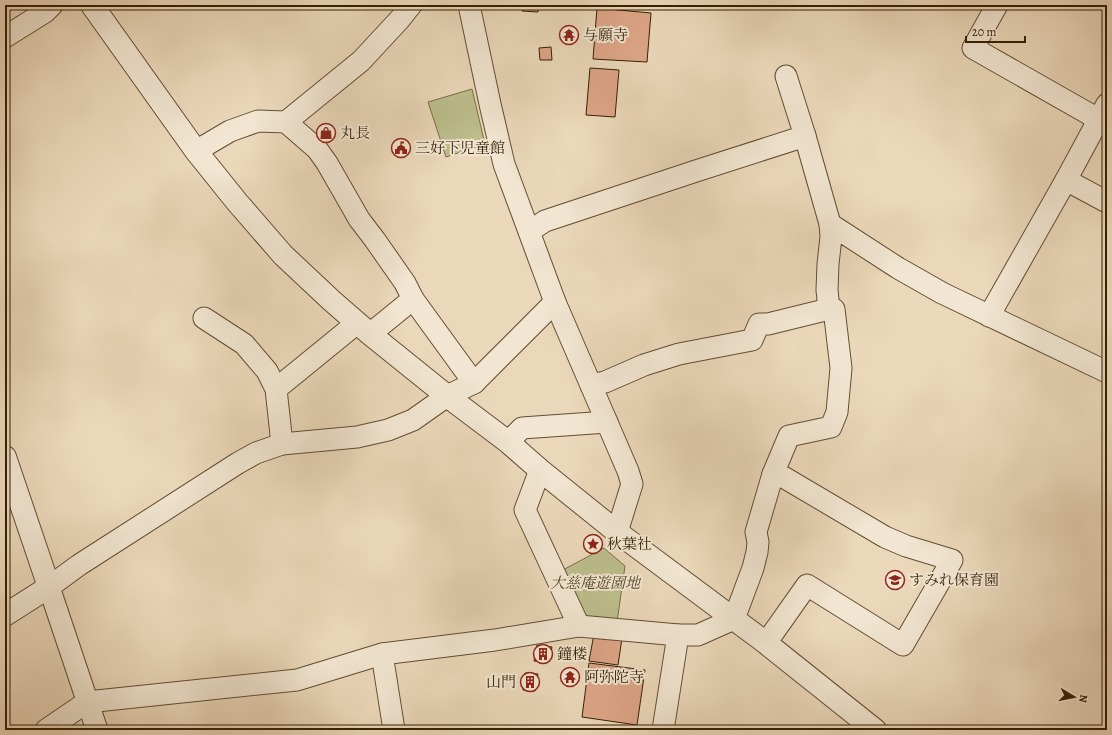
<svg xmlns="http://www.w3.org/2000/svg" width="1112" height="735" viewBox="0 0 1112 735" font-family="Alegreya,'Noto Serif JP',serif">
<rect width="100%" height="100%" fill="#ebd8ba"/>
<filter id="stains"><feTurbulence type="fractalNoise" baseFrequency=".005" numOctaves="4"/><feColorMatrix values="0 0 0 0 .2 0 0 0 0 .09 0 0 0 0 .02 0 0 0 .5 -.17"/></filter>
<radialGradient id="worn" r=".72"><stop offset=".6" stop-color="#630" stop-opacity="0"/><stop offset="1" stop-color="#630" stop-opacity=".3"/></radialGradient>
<g fill="#bcbe8c" stroke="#786e48">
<path d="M 472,89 L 485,144 L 446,157 L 428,102 Z"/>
<path d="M 604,548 L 625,566 L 617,622 L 579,615 L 561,571 Z"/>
</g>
<g fill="#dea688" stroke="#341f04">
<path d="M 522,5 L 539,5 L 538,12 L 522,11 Z"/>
<path d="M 599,5 L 632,5 L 632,9 L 599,7 Z"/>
<path d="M 597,8 L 651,13 L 647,62 L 593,59 Z"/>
<path d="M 551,47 L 552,60 L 540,60 L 539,48 Z"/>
<path d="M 590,68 L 619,70 L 615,117 L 586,115 Z"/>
<path d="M 594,634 L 622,638 L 618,665 L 589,661 Z"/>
<path d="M 537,645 L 552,647 L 549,662 L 534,661 Z"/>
<path d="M 589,663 L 645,670 L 637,725 L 582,717 Z"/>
<path d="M 525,673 L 538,674 L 535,691 L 523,690 Z"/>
</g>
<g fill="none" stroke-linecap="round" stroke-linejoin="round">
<defs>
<g id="minor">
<path d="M 411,5 L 400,19 L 361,61 L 286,122 L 317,149 L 327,163 L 359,219 L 375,240 L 405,283 L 413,299 L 474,383"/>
<path d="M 469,5 L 490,104 L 504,164 L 555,302 L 628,471 L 632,484 L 617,532"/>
<path d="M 997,5 L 973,48 L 1098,119"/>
<path d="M 5,37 L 45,12 L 52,5"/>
<path d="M 786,76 L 805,136 L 830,224"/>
<path d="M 196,151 L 230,131 L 258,121 L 286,122"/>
<path d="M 1066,180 L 1107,202"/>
<path d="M 530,231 L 545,221 L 696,171 L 805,136"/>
<path d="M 989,316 L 1066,180 L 1107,104"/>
<path d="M 204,318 L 244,344 L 267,371 L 276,389 L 282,444"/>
<path d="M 370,334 L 413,299"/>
<path d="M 591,385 L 605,382 L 644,365 L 679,354 L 752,340 L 759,324 L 768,324 L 829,309"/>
<path d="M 276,389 L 357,323"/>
<path d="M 508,442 L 522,428 L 607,422"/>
<path d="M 540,470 L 525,510 L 579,626"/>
<path d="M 766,643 L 807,585 L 903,645 L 952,560 L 906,546 L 885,537 L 785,478 L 773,474"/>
<path d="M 382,654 L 394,730"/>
<path d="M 46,730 L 87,702 L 297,680 L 382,654 L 495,640 L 579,626 L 678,635 L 698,635 L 734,619 L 753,568 L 757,552 L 758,542 L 756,532 L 773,474 L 789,436 L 831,427 L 837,412 L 841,368 L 834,309 L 829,309 L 827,290 L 828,264 L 831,237 L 830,224 L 898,268 L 942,293 L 1107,372"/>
<path d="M 97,730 L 49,587 L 79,565 L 238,463 L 256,453 L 282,444 L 357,437 L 388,430 L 413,420 L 447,396 L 474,383 L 555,302"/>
<path d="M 663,730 L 678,635"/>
</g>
<g id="tertiary">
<path d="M 92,5 L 196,151 L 237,202 L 283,255 L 332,301 L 370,334 L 447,396 L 508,442 L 540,470 L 617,532 L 766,643 L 875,730"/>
<path d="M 5,457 L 49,587 L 5,615"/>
</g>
</defs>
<use href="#minor" stroke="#624d32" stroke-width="23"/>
<use href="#tertiary" stroke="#624d32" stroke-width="24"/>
<use href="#minor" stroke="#f2e6d2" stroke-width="21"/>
<use href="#tertiary" stroke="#f2e6d2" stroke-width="22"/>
</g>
<defs>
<symbol id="temple-ring" viewBox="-11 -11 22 22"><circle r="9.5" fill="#f2e6d2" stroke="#8f2418" stroke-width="1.5"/><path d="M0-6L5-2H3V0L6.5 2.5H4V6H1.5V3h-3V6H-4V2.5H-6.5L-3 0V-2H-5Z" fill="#8f2418"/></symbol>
<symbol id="shop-ring" viewBox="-11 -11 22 22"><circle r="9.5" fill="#f2e6d2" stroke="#8f2418" stroke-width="1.5"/><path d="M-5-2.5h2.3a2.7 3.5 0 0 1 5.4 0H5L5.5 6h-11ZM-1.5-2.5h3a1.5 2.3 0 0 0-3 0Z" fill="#8f2418"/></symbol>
<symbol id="civic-ring" viewBox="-11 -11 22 22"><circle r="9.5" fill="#f2e6d2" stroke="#8f2418" stroke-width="1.5"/><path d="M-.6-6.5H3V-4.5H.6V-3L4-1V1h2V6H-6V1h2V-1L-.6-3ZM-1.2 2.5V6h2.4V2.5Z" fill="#8f2418"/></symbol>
<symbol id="sight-ring" viewBox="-11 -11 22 22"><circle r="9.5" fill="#f2e6d2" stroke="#8f2418" stroke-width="1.5"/><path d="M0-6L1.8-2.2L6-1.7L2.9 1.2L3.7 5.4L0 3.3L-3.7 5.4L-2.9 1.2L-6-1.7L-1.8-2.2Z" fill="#8f2418"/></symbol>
<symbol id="school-ring" viewBox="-11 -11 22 22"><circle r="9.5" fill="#f2e6d2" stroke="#8f2418" stroke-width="1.5"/><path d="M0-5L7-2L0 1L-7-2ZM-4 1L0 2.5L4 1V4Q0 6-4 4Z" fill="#8f2418"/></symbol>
<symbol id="building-ring" viewBox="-11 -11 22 22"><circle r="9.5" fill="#f2e6d2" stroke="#8f2418" stroke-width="1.5"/><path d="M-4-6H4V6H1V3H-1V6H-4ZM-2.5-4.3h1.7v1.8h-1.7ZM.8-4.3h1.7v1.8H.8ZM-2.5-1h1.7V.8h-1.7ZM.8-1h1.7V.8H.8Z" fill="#8f2418"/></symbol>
</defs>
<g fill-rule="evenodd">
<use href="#temple-ring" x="558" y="24" width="22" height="22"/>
<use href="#shop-ring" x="315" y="122" width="22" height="22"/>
<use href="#civic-ring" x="390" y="137" width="22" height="22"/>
<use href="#sight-ring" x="582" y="533" width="22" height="22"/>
<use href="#school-ring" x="884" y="569" width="22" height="22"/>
<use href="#building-ring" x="532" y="643" width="22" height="22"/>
<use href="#temple-ring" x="559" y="666" width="22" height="22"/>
<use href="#building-ring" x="519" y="671" width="22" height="22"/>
</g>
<g text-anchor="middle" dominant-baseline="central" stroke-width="4" stroke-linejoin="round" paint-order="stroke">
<g font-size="15" fill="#341f04" stroke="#f2e6d2" text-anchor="start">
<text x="583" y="35">与願寺</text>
<text x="340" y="133">丸長</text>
<text x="415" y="148">三好下児童館</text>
<text x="607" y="544">秋葉社</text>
<text x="909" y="580">すみれ保育園</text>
<text x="557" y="654">鐘楼</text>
<text x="584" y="677">阿弥陀寺</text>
<text x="516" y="682" text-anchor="end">山門</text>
</g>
<g font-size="15" font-style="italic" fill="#564726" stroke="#f2e6d2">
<text x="595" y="583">大慈庵遊園地</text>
</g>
</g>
<rect width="1112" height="735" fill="none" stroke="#ebd8ba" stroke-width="20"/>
<rect x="6" y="6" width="1100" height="723" fill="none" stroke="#341f04" stroke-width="2"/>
<rect x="10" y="10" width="1092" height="715" fill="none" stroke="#341f04"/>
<g transform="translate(1074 697) rotate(100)" stroke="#f2e6d2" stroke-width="3" paint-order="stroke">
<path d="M0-3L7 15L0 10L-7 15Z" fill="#341f04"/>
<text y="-6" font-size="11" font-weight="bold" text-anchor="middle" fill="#341f04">N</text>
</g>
<path d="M966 36v6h59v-6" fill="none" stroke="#341f04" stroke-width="2"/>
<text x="972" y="36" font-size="12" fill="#341f04" stroke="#f2e6d2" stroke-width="3" paint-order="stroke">20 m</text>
<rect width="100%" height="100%" filter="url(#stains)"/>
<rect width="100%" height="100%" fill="url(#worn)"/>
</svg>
